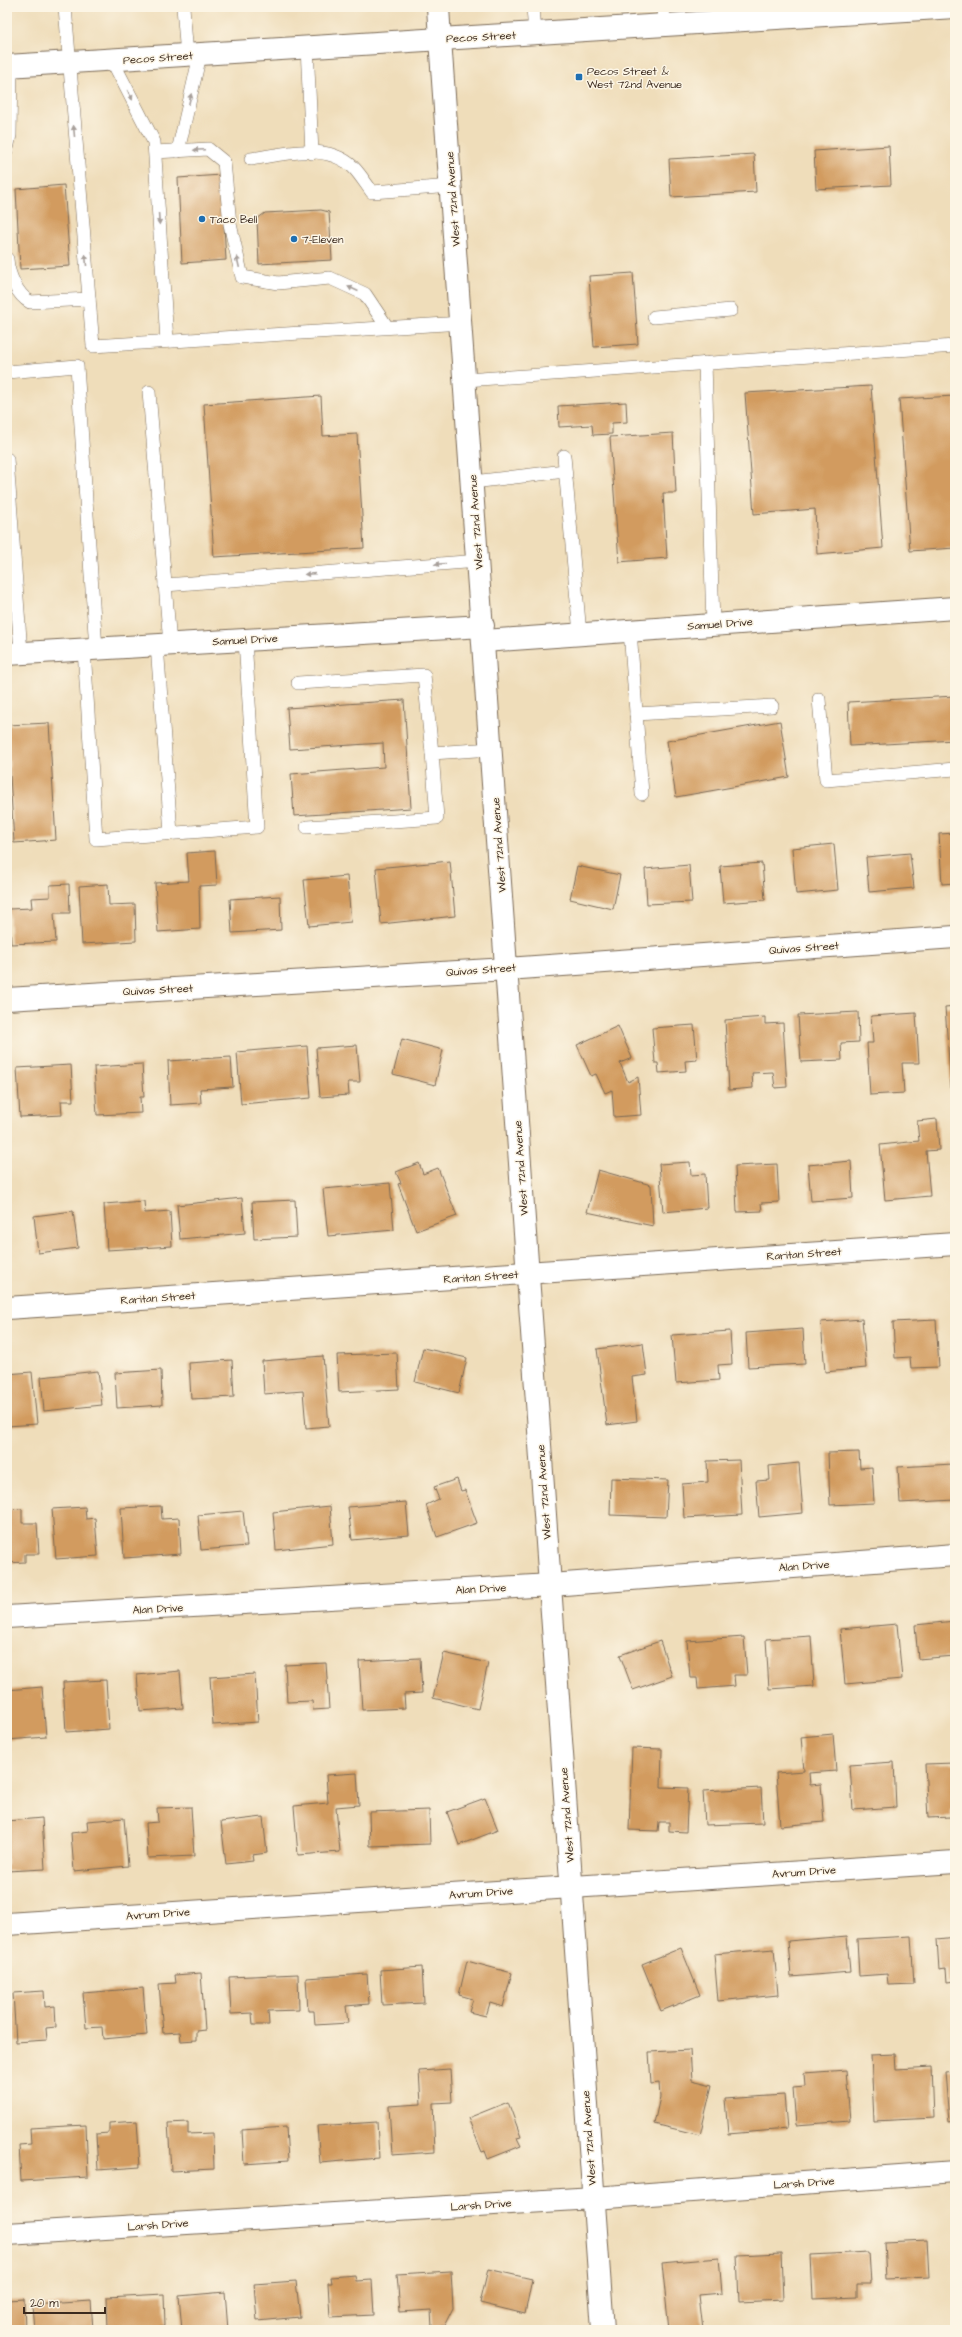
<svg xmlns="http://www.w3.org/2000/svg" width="962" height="2337" viewBox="0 0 962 2337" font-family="'Architects Daughter',sans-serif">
<rect width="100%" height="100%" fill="#fcf5e5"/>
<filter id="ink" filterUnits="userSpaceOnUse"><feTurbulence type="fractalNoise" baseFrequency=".025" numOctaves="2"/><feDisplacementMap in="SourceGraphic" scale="8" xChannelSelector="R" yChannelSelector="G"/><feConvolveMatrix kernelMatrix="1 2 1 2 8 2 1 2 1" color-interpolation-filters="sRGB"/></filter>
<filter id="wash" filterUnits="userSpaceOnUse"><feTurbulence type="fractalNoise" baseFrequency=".012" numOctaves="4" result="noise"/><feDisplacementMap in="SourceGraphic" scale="16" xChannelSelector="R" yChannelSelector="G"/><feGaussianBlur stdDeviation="0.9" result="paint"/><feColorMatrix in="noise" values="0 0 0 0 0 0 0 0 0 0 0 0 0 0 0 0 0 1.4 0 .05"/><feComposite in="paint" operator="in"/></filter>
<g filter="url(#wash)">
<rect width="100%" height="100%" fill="#efddba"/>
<g id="blocks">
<g fill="#d29b5f">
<path d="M 889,146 L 891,185 L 816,189 L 814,151 Z"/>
<path d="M 754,154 L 756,192 L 671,197 L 669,159 Z"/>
<path d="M 221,175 L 226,260 L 182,263 L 178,178 Z"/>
<path d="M 64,185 L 70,266 L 20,269 L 16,189 Z"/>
<path d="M 321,210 L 329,212 L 332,260 L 259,264 L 257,219 L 265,213 Z"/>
<path d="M 633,273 L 638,344 L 594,347 L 589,276 Z"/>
<path d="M 871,386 L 883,548 L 817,554 L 815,509 L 754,514 L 745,393 Z"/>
<path d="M 321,396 L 323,436 L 357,434 L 364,548 L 214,557 L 204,404 Z"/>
<path d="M 955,396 L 955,548 L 910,551 L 899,399 Z"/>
<path d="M 626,402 L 627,422 L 612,423 L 612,434 L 593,435 L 592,425 L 559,427 L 558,406 Z"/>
<path d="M 673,433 L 676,493 L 663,493 L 667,558 L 619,562 L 610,437 Z"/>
<path d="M 955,696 L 955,740 L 850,746 L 848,702 Z"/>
<path d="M 404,700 L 411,808 L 294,816 L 291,774 L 384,767 L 383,743 L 290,749 L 287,708 Z"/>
<path d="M 780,721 L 789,777 L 676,797 L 667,741 Z"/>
<path d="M 49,723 L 56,840 L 14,843 L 7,725 Z"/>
<path d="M 955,833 L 955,883 L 942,884 L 939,834 Z"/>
<path d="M 834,844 L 838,890 L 796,894 L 792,848 Z"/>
<path d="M 215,851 L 217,885 L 199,886 L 200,929 L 158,932 L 155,883 L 189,881 L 187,853 Z"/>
<path d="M 910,853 L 914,888 L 869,892 L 866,857 Z"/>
<path d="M 450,861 L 455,916 L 381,924 L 376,868 Z"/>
<path d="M 762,863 L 765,900 L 723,903 L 720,866 Z"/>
<path d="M 689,865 L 692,902 L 647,904 L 645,869 Z"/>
<path d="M 577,866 L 620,875 L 613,909 L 570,899 Z"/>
<path d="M 347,876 L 351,922 L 309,926 L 304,880 Z"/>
<path d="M 69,884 L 70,913 L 54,913 L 56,942 L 11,944 L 9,909 L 32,908 L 31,898 L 50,897 L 50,885 Z"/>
<path d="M 108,884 L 109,905 L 135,904 L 136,941 L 82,944 L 79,886 Z"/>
<path d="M 280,896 L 281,930 L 232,933 L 230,899 Z"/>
<path d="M 955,1006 L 955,1087 L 951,1088 L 945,1007 Z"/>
<path d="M 858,1012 L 859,1042 L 841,1043 L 842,1060 L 801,1062 L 798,1015 Z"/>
<path d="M 916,1013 L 919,1063 L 902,1063 L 904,1093 L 870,1095 L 867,1043 L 873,1043 L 871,1016 Z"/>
<path d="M 765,1017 L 765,1024 L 783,1023 L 787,1087 L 775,1088 L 773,1072 L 752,1073 L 753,1088 L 729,1090 L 725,1020 Z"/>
<path d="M 694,1025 L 697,1060 L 685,1061 L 686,1071 L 659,1073 L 658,1063 L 655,1063 L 652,1028 Z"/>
<path d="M 618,1026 L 632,1058 L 620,1063 L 628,1082 L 638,1077 L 641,1115 L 614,1117 L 612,1090 L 605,1093 L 596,1074 L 591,1076 L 577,1045 Z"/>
<path d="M 402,1039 L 443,1050 L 435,1085 L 393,1074 Z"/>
<path d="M 357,1045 L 360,1082 L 348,1082 L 349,1095 L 320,1097 L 316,1048 Z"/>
<path d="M 307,1046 L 311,1098 L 241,1104 L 237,1052 Z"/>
<path d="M 231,1057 L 233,1087 L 200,1089 L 201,1103 L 170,1105 L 168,1061 Z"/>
<path d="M 142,1064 L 144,1097 L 140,1097 L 141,1113 L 97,1115 L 94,1067 Z"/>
<path d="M 71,1065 L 73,1101 L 61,1101 L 62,1115 L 20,1117 L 17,1068 Z"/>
<path d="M 937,1119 L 939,1150 L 926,1151 L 930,1196 L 885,1200 L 880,1145 L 919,1141 L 917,1121 Z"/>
<path d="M 851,1161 L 853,1198 L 811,1201 L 808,1165 Z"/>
<path d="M 690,1162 L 691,1175 L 705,1174 L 707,1208 L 663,1212 L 659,1164 Z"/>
<path d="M 419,1163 L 423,1174 L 438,1168 L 457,1216 L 416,1231 L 398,1184 L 401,1183 L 396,1172 Z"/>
<path d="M 777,1164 L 779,1202 L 761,1203 L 762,1211 L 737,1212 L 735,1166 Z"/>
<path d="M 598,1170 L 651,1185 L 653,1226 L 587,1212 Z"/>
<path d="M 390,1183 L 394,1230 L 328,1236 L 323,1189 Z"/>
<path d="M 242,1198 L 245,1233 L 180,1239 L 177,1205 Z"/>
<path d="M 295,1200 L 297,1237 L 254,1239 L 252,1202 Z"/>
<path d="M 144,1201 L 145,1213 L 170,1211 L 172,1246 L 107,1250 L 104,1204 Z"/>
<path d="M 73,1211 L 78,1248 L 38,1253 L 34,1216 Z"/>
<path d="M 862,1319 L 866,1368 L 825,1372 L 821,1322 Z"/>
<path d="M 936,1320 L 939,1367 L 911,1368 L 910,1357 L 895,1358 L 893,1322 Z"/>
<path d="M 803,1329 L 805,1364 L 748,1367 L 746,1333 Z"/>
<path d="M 730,1331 L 732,1364 L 718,1365 L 719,1380 L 676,1383 L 672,1335 Z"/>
<path d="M 643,1343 L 647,1375 L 632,1377 L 637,1421 L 607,1425 L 597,1349 Z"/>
<path d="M 423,1348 L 467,1358 L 459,1393 L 415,1382 Z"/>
<path d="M 397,1353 L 399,1389 L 339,1392 L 337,1355 Z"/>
<path d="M 323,1356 L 329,1426 L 306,1428 L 303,1391 L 264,1394 L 262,1361 Z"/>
<path d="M 232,1360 L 234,1397 L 191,1399 L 189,1363 Z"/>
<path d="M 161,1370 L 162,1405 L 117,1408 L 115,1373 Z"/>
<path d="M 98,1371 L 102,1405 L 44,1411 L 41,1377 Z"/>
<path d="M 32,1372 L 37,1424 L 7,1426 L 7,1374 Z"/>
<path d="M 859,1452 L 860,1468 L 872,1467 L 874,1503 L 830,1505 L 828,1453 Z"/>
<path d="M 739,1460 L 742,1515 L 684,1518 L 682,1484 L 708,1482 L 707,1461 Z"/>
<path d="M 799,1463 L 803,1513 L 759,1517 L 756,1481 L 770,1480 L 769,1466 Z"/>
<path d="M 953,1464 L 955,1500 L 900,1503 L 898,1467 Z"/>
<path d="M 611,1478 L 668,1480 L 666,1517 L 610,1515 Z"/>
<path d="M 457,1479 L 461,1491 L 465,1490 L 477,1523 L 437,1537 L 426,1505 L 439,1499 L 434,1487 Z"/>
<path d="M 406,1502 L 409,1535 L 352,1540 L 348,1507 Z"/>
<path d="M 161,1506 L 162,1519 L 179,1518 L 181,1554 L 124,1558 L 121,1508 Z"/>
<path d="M 330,1506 L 333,1544 L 276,1550 L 273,1512 Z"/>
<path d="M 85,1507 L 86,1519 L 95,1518 L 98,1556 L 56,1559 L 52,1509 Z"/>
<path d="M 22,1509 L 22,1523 L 37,1523 L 39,1554 L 25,1554 L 25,1562 L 7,1563 L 7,1510 Z"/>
<path d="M 243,1511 L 247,1546 L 201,1550 L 198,1515 Z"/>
<path d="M 955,1621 L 955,1656 L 918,1659 L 915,1625 Z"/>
<path d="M 897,1624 L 902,1679 L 845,1684 L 840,1629 Z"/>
<path d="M 811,1636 L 814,1686 L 769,1689 L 766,1639 Z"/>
<path d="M 744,1637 L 747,1675 L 734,1675 L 735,1686 L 698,1689 L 697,1678 L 690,1678 L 687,1641 Z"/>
<path d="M 660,1641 L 672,1676 L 633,1690 L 620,1655 Z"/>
<path d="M 444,1653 L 488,1663 L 478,1709 L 433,1698 Z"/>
<path d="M 420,1658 L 422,1693 L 404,1694 L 405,1708 L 362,1710 L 359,1661 Z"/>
<path d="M 326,1663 L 329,1709 L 313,1710 L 312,1701 L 287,1702 L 285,1665 Z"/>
<path d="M 180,1671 L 183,1708 L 140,1711 L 137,1675 Z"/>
<path d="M 255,1674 L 258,1722 L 213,1725 L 210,1677 Z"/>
<path d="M 106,1680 L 109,1729 L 66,1732 L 63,1682 Z"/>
<path d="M 42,1687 L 46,1737 L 7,1740 L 7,1690 Z"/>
<path d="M 833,1734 L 836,1771 L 809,1773 L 810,1785 L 821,1784 L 824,1822 L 780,1826 L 776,1773 L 804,1771 L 801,1737 Z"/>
<path d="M 632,1748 L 662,1749 L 661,1787 L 688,1788 L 686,1832 L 669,1831 L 669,1822 L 659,1822 L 658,1831 L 629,1830 Z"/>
<path d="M 894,1762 L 896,1807 L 853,1810 L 850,1765 Z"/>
<path d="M 955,1763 L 955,1810 L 951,1810 L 951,1817 L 928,1818 L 925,1764 Z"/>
<path d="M 357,1773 L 359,1805 L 336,1807 L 340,1852 L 298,1855 L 294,1806 L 328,1803 L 326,1775 Z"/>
<path d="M 761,1788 L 763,1823 L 705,1825 L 703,1791 Z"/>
<path d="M 485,1798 L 498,1830 L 459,1845 L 447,1812 Z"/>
<path d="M 191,1807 L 194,1856 L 148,1858 L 146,1823 L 158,1822 L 157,1808 Z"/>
<path d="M 429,1810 L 430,1844 L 370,1846 L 369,1812 Z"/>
<path d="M 263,1817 L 267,1853 L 252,1855 L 253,1861 L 226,1864 L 221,1822 Z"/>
<path d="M 42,1818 L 45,1869 L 7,1871 L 7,1821 Z"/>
<path d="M 124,1818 L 128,1866 L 74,1871 L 71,1833 L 88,1831 L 87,1821 Z"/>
<path d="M 847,1936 L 850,1972 L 791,1977 L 788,1941 Z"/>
<path d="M 911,1936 L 914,1984 L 888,1985 L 887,1974 L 859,1976 L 857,1939 Z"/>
<path d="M 955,1937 L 955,1981 L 947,1982 L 946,1969 L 939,1970 L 937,1939 Z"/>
<path d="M 681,1948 L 700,1995 L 661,2011 L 642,1964 Z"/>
<path d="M 774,1949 L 778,1995 L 718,2001 L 714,1954 Z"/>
<path d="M 467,1961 L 512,1973 L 503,2007 L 490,2003 L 486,2016 L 469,2012 L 473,1999 L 459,1995 Z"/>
<path d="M 422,1967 L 424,2003 L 382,2005 L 380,1970 Z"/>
<path d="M 201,1973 L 205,2030 L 196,2031 L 196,2040 L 181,2041 L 180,2032 L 163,2033 L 159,1984 L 176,1983 L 175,1975 Z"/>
<path d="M 298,1974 L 299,2010 L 268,2011 L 269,2025 L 253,2025 L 252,2013 L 231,2014 L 229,1977 Z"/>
<path d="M 367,1974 L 369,2004 L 346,2006 L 348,2023 L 315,2025 L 314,2011 L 308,2011 L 306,1978 Z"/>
<path d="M 143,1988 L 147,2035 L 103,2039 L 102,2027 L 86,2028 L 83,1993 Z"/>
<path d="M 44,1991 L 45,2007 L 55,2006 L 56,2027 L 46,2028 L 47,2040 L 16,2042 L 13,1993 Z"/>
<path d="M 690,2050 L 692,2080 L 712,2085 L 700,2135 L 654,2124 L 660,2097 L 659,2083 L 651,2084 L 649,2052 Z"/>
<path d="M 895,2054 L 896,2069 L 932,2067 L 934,2118 L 874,2121 L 871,2055 Z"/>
<path d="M 450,2069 L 452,2102 L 433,2103 L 435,2152 L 392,2155 L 389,2106 L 421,2104 L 419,2071 Z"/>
<path d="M 846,2070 L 850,2121 L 796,2125 L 793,2088 L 805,2087 L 804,2073 Z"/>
<path d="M 955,2071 L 955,2120 L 949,2121 L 945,2072 Z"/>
<path d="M 784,2095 L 787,2129 L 728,2134 L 725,2099 Z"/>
<path d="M 508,2102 L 521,2137 L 517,2138 L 521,2146 L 488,2159 L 485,2151 L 482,2152 L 468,2118 Z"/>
<path d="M 137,2121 L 140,2167 L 98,2170 L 96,2134 L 109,2133 L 109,2123 Z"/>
<path d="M 188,2122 L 188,2134 L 213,2133 L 214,2169 L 171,2171 L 168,2123 Z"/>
<path d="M 377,2122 L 379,2158 L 320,2163 L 317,2126 Z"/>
<path d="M 86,2125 L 88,2177 L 21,2181 L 19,2145 L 31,2144 L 30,2128 Z"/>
<path d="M 286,2127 L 288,2161 L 244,2164 L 242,2130 Z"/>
<path d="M 927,2240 L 929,2277 L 886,2279 L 884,2242 Z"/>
<path d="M 869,2252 L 871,2284 L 857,2284 L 857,2297 L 813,2299 L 811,2255 Z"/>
<path d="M 781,2253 L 783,2300 L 739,2302 L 737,2255 Z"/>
<path d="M 719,2258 L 722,2293 L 699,2295 L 703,2330 L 669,2330 L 662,2263 Z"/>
<path d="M 488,2269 L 532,2279 L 525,2314 L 480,2303 Z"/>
<path d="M 451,2271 L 453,2308 L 444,2326 L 432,2327 L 431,2310 L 400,2312 L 397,2274 Z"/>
<path d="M 355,2275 L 356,2281 L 372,2280 L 374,2315 L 330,2317 L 328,2283 L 332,2283 L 331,2277 Z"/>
<path d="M 296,2281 L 300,2317 L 257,2321 L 254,2284 Z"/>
<path d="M 225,2292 L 228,2330 L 182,2330 L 179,2296 Z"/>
<path d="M 164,2294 L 165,2326 L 152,2327 L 152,2330 L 108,2330 L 107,2297 Z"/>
<path d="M 24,2299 L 25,2330 L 7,2330 L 7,2300 Z"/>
<path d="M 91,2301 L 93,2330 L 34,2330 L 32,2305 Z"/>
</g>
</g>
</g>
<g filter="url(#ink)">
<use href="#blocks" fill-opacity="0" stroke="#7a6955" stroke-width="1"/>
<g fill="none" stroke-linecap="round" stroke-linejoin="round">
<defs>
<g id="lane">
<path d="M 65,7 L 93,346 L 462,323"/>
<path d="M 183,7 L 187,56"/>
<path d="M 533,7 L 535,34"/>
<path d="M 663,7 L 664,26"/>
<path d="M 307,47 L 312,153"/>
<path d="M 112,60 L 154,142 L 167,341"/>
<path d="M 7,149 L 10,135 L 11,65"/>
<path d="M 178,151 L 200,55"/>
<path d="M 155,152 L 208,149 L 224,162 L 230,224 L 242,277 L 278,283 L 330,278 L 365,294 L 387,327"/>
<path d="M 251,159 C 283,154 326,142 353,167 C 360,174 366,184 372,192 L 452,186"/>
<path d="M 7,259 C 8,274 17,295 30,302 L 89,299"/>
<path d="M 654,317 L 731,310"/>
<path d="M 705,363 L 713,625"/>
<path d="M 7,372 L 77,366 L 96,649"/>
<path d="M 466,380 L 955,346"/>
<path d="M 149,392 L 170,644"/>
<path d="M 564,456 L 580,634"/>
<path d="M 7,459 L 21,653"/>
<path d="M 473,482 L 565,471"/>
<path d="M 165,585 L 479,561"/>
<path d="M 630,630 L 642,794"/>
<path d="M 157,645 L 171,833"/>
<path d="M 84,649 L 96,839 L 257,827 L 245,640"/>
<path d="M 298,683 L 424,675 L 432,753"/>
<path d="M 819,699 L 826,780 L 955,769"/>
<path d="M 636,714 L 772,706"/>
<path d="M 307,827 L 437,818 L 432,753 L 492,749"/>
</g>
<g id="street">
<path d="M 438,7 L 440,39"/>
<path d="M 7,654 L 483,626"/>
<path d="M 7,999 L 507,969 L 955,937"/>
<path d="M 7,1308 L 955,1244"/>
<path d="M 7,1617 L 551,1585 L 955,1555"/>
<path d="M 7,1924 L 955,1862"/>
<path d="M 7,2234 L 594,2198 L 955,2172"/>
</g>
<g id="secondary">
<path d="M 440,39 L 603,2330"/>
<path d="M 7,66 L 955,7"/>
<path d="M 484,641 L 955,608"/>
</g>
</defs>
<use href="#lane" stroke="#7a6955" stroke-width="14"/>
<use href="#street" stroke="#7a6955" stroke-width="24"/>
<use href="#secondary" stroke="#7a6955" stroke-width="24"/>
<use href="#lane" stroke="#fff" stroke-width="13"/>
<use href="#street" stroke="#fff" stroke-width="22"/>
<use href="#secondary" stroke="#fff" stroke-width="22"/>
</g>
<defs><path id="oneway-solid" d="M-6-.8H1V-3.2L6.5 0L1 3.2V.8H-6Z"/></defs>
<g fill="#a79f9a">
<use href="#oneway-solid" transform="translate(130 95) rotate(63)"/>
<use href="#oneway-solid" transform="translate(190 99) rotate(-77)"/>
<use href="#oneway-solid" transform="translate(74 131) rotate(-95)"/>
<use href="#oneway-solid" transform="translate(199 150) rotate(177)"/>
<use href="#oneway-solid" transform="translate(159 219) rotate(86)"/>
<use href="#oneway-solid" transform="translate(86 260) rotate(-95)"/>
<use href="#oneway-solid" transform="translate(238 262) rotate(-103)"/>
<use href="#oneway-solid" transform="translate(353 289) rotate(-156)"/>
<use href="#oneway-solid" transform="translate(440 564) rotate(176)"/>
<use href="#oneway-solid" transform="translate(310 574) rotate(176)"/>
</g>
</g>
<g fill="#1f6fb2" stroke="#fcf5e5" stroke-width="1.5">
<rect x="575" y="73" width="8" height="8" rx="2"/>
<circle cx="202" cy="219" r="4"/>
<circle cx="294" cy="239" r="4"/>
</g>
<g text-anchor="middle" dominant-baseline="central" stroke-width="3" stroke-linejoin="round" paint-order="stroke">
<g font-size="11" fill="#3b2a1e" stroke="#fcf5e5">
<text transform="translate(481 37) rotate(-3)">Pecos Street</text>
<text transform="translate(158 58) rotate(-4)">Pecos Street</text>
<text transform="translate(453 199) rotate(-94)">West 72nd Avenue</text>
<text transform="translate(476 522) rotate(-94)">West 72nd Avenue</text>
<text transform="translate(720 624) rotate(-4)">Samuel Drive</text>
<text transform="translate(245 640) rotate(-3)">Samuel Drive</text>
<text transform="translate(499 845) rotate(-94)">West 72nd Avenue</text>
<text transform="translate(804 948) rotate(-4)">Quivas Street</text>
<text transform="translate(481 970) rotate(-4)">Quivas Street</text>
<text transform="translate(158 990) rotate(-3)">Quivas Street</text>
<text transform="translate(521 1168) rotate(-94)">West 72nd Avenue</text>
<text transform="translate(804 1254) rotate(-4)">Raritan Street</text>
<text transform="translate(481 1277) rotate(-4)">Raritan Street</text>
<text transform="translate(158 1298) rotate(-4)">Raritan Street</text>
<text transform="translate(544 1492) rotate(-94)">West 72nd Avenue</text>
<text transform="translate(804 1566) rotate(-4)">Alan Drive</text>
<text transform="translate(481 1589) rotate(-3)">Alan Drive</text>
<text transform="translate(158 1609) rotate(-3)">Alan Drive</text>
<text transform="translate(567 1815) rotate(-94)">West 72nd Avenue</text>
<text transform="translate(804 1872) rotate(-4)">Avrum Drive</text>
<text transform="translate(481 1893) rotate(-4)">Avrum Drive</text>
<text transform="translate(158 1914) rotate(-4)">Avrum Drive</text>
<text transform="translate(589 2138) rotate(-94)">West 72nd Avenue</text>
<text transform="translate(804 2183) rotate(-4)">Larsh Drive</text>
<text transform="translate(481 2205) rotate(-4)">Larsh Drive</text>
<text transform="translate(158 2225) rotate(-4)">Larsh Drive</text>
</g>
<g font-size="11" fill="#3b2a1e" stroke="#fcf5e5" text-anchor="start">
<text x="587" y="71">Pecos Street &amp;<tspan x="587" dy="13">West 72nd Avenue</tspan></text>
<text x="210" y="219">Taco Bell</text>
<text x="302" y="239">7-Eleven</text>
</g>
</g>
<rect width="962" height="2337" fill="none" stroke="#fcf5e5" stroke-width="24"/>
<path d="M24 2307v6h81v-6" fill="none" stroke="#3b2a1e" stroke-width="2"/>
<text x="30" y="2307" font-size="12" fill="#3b2a1e" stroke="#fcf5e5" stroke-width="3" paint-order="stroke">20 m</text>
</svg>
